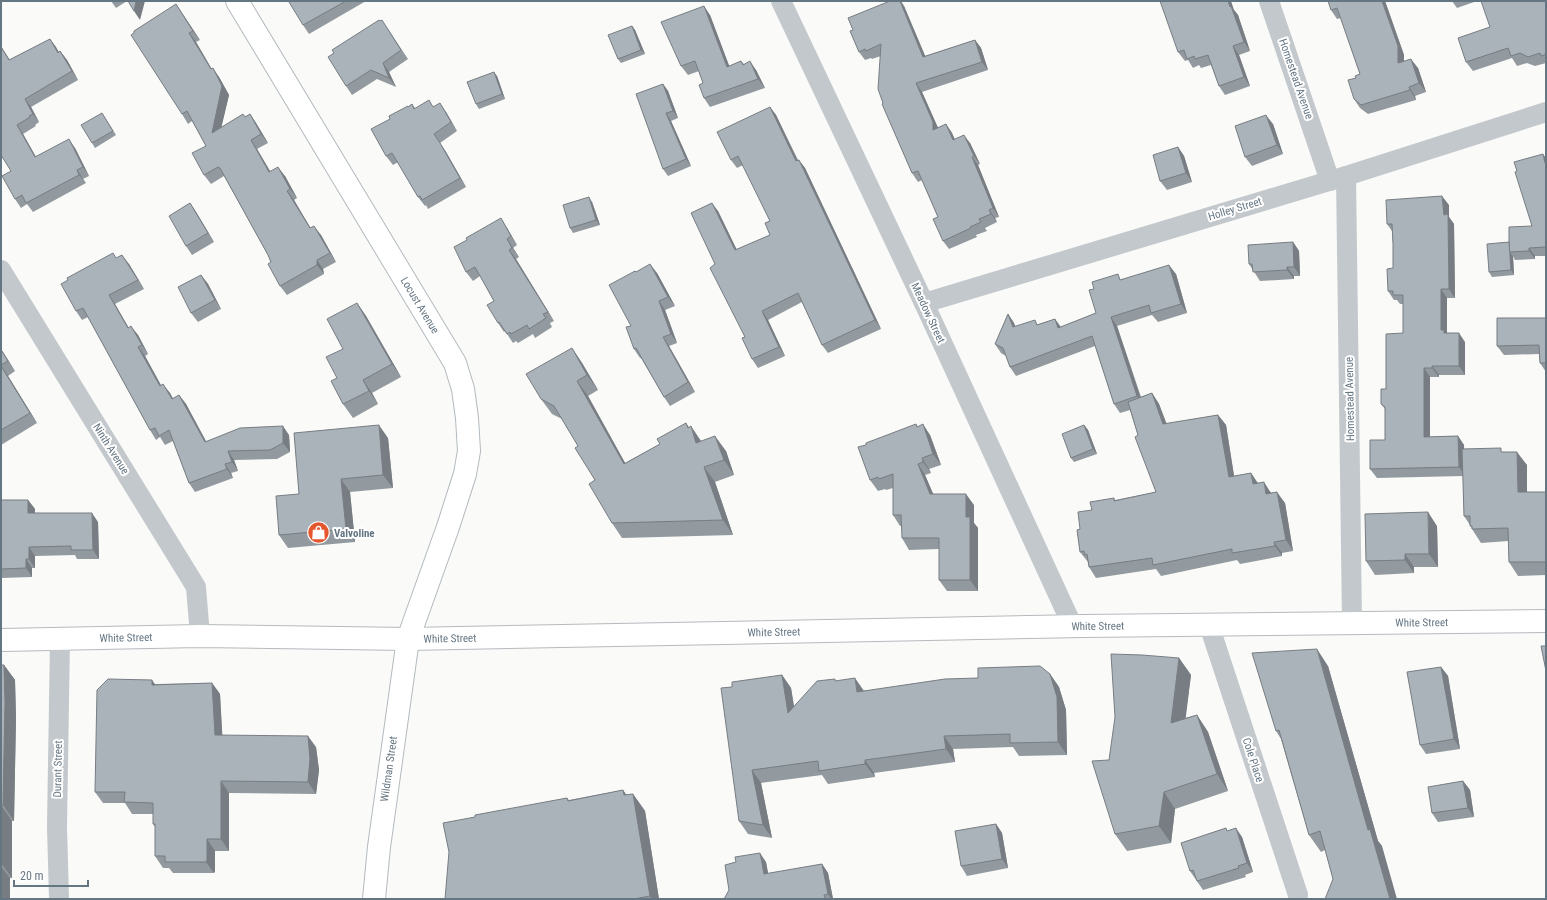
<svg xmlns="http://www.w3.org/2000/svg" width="1547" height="900" viewBox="0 0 1547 900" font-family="'Roboto Condensed',sans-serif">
<rect width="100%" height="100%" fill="#fafaf8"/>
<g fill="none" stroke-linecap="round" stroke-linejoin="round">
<defs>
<g id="secondary">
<path id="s1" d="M 237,1 L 455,363 L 463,389 L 467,418 L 469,451 L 465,474 L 448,527 L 408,639 L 379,847 L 374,899"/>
</g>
<g id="primary">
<path id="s2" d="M 1,640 L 200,636 L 408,639 L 1083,626 L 1546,621"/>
</g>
</defs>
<use href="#secondary" stroke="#b3babf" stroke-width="24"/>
<use href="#primary" stroke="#b5babe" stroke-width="24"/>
<g stroke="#c3c8cc" stroke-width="20">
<path d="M 781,1 L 924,303 L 1073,627"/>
<path d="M 1269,1 L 1330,181"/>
<path d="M 1346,176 L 1352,623"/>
<path d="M 1,270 L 196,587 L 200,636"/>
<path d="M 924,303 L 1346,176 L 1546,112"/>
<path d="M 1209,625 L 1298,895"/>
<path d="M 59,899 L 57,827 L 60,639"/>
</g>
<use href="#secondary" stroke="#fff" stroke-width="22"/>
<use href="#primary" stroke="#fff" stroke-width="22"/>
</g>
<g fill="#929a9f">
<path d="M 111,1 L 127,1 L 116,8 Z"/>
<path d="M 292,1 L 366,1 L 309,34 L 303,25 Z"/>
<path d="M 1328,1 L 1385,1 L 1404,55 L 1404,61 L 1418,68 L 1426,92 L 1415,96 L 1416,100 L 1368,114 L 1360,108 L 1354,99 L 1356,78 L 1360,74 L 1341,18 L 1337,19 L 1331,10 Z"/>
<path d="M 1452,1 L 1477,1 L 1457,8 Z"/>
<path d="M 1546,1 L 1546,64 L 1546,63 L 1535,66 L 1527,63 L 1517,66 L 1512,58 L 1473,71 L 1466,62 L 1490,27 Z"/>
<path d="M 176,4 L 200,40 L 196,42 L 211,68 L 219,77 L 229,95 L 221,127 L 245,117 L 250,114 L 256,123 L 268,143 L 257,149 L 270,172 L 285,176 L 297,198 L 294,200 L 310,228 L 321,235 L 336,262 L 323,269 L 324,274 L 287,295 L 280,286 L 268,255 L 224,176 L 211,184 L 204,175 L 206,146 L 192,121 L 188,124 L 182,114 Z"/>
<path d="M 904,6 L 925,56 L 975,40 L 981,48 L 988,70 L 922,92 L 938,128 L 946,124 L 952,133 L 954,139 L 970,143 L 980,164 L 978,165 L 999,217 L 995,218 L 997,222 L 985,228 L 987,231 L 976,235 L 977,237 L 949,249 L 943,241 L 938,217 L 922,180 L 918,182 L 912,173 L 883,103 L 881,56 L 872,59 L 871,58 L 865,60 L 859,52 Z"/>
<path d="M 1234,10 L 1238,15 L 1250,51 L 1239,55 L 1250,86 L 1225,95 L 1219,86 L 1211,65 L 1201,68 L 1199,65 L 1193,68 L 1188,60 L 1185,61 L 1178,52 Z"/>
<path d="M 710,15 L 729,66 L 741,61 L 744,64 L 756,70 L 765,88 L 710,107 L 704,98 L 703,83 L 699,71 L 688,75 L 681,66 Z"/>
<path d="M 632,26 L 635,30 L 645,54 L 621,63 L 618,59 Z"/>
<path d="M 388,29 L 408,59 L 389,72 L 396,87 L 377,79 L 352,95 L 346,86 Z"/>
<path d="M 50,39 L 59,52 L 60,51 L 67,60 L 78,80 L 31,107 L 39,122 L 35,125 L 36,126 L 23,134 L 36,157 L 75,148 L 89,176 L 83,179 L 86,183 L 33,212 L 27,204 L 21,208 L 15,199 L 11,171 L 1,46 L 10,60 Z"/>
<path d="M 497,76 L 505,99 L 479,109 L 476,104 Z"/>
<path d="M 663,84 L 668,91 L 678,118 L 671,121 L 691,166 L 668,176 L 663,169 Z"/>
<path d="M 412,104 L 415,108 L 434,107 L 446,112 L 457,131 L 440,143 L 446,152 L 466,187 L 428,209 L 426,205 L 425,206 L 418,197 L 398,162 L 393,165 L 386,156 L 390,119 Z"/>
<path d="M 770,107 L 776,115 L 798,160 L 805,168 L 881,329 L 828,353 L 822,345 L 802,302 L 768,320 L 785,356 L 758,368 L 752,359 L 745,337 L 715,264 L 718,211 L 737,250 L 770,235 L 770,221 L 743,165 L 737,168 L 731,160 Z"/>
<path d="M 102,113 L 116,135 L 95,148 L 92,143 Z"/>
<path d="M 1273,124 L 1283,154 L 1252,166 L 1245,157 Z"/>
<path d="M 1178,147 L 1184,156 L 1192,182 L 1167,190 L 1160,181 Z"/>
<path d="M 1546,158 L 1546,256 L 1535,256 L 1535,259 L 1515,260 L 1513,256 L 1514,275 L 1492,277 L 1489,272 L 1509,242 L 1532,226 L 1517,171 Z"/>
<path d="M 592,202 L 600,225 L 573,233 L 570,228 Z"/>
<path d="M 190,203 L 196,212 L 214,242 L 192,255 L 186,246 Z"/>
<path d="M 1449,205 L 1449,217 L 1454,224 L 1455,298 L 1447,298 L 1447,333 L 1465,342 L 1465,375 L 1439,375 L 1439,377 L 1430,377 L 1430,437 L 1458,436 L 1464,445 L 1464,449 L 1504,452 L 1527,465 L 1527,492 L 1546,492 L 1546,575 L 1518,576 L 1509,562 L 1508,541 L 1481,543 L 1472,529 L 1470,525 L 1464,516 L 1463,476 L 1377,478 L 1370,469 L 1385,440 L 1385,409 L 1381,404 L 1403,333 L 1403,304 L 1400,304 L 1397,300 L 1394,300 L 1388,291 L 1393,268 L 1393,244 L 1392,231 L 1387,224 Z"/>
<path d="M 507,228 L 517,245 L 513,248 L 519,257 L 516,259 L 554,321 L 550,323 L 552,327 L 535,338 L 533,334 L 518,343 L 516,341 L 513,343 L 505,331 L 504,332 L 498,323 L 494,301 L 480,276 L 473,281 L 466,272 L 467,240 Z"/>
<path d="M 1293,242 L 1299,251 L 1300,276 L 1294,276 L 1294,279 L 1260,281 L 1249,264 Z"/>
<path d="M 116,258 L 129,264 L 144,289 L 115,304 L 128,327 L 138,335 L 148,354 L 145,356 L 161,385 L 170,393 L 173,399 L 179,395 L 186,404 L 206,441 L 289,435 L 290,452 L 277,459 L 234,460 L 238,471 L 231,473 L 233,478 L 195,492 L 189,483 L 173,441 L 165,445 L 160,437 L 156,440 L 150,430 L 88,317 L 82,320 L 76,311 Z"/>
<path d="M 636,272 L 657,273 L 675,306 L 665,310 L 677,343 L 669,346 L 695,392 L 670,406 L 664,397 L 641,358 L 640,358 L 634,349 L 631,326 Z"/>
<path d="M 1176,274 L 1187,313 L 1158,322 L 1152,315 L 1117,326 L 1141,397 L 1152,393 L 1159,404 L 1166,424 L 1218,415 L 1226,425 L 1234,476 L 1251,473 L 1258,483 L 1285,503 L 1293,551 L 1282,553 L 1282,556 L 1240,564 L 1237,560 L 1161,576 L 1156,569 L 1096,578 L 1089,567 L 1088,562 L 1080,552 L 1080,529 L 1092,510 L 1114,498 L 1115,500 L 1156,492 L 1130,410 L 1120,413 L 1114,404 L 1095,346 L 1016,376 L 1010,367 L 1006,356 L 1001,353 L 995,344 L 1008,314 L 1014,323 L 1015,327 L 1039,324 L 1055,319 L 1061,327 L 1096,313 L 1094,289 L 1122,279 Z"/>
<path d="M 201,275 L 208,284 L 221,309 L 198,322 L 191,313 Z"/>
<path d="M 357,303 L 366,316 L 401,377 L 372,393 L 378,404 L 353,418 L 343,404 L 337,378 L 343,349 Z"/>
<path d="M 1546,318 L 1546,372 L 1540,363 L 1539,354 L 1504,355 L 1497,346 Z"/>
<path d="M 572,348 L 582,363 L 598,390 L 588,396 L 625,463 L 660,444 L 686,423 L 689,428 L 701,441 L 726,451 L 734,475 L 715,482 L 733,535 L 622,538 L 612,523 L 595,480 L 578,446 L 562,419 L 552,414 L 541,399 Z"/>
<path d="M 1,349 L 15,371 L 8,376 L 37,423 L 1,445 Z"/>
<path d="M 916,424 L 918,427 L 930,435 L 941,465 L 929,469 L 931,473 L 925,475 L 933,494 L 974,505 L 974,523 L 978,528 L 978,591 L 947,591 L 939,580 L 939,549 L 909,550 L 902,538 L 902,526 L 900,526 L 893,515 L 893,488 L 886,490 L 885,489 L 878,491 L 870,480 L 866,445 Z"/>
<path d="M 1084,425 L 1088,430 L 1097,454 L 1074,462 L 1071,458 Z"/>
<path d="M 388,438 L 393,488 L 350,492 L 355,542 L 288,548 L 279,535 L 299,494 Z"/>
<path d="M 1,500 L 28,500 L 35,509 L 35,513 L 98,522 L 99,559 L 77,559 L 75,555 L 35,556 L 35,568 L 32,568 L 32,577 L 2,578 L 1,576 Z"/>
<path d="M 1437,526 L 1438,567 L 1414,567 L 1414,573 L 1375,575 L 1366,561 Z"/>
<path d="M 1179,658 L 1191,675 L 1185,718 L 1197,715 L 1208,732 L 1228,791 L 1175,809 L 1171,843 L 1127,851 L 1115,834 L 1109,760 Z"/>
<path d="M 1,665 L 4,665 L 15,680 L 16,718 L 14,821 L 12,821 L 12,878 L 10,878 L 10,899 L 1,899 Z"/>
<path d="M 1328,666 L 1378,841 L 1382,846 L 1333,879 L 1325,850 L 1321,852 L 1309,835 L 1281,739 L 1276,731 Z"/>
<path d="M 1441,667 L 1448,676 L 1460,749 L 1426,754 L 1420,745 Z"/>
<path d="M 1050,674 L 1059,687 L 1066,710 L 1067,755 L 1019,756 L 1013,747 L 953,749 L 955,762 L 874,773 L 875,777 L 828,784 L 822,775 L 761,783 L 772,838 L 748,834 L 739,821 L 732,687 L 782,675 L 791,688 L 794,706 L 836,681 L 863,691 L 978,678 Z"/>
<path d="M 212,683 L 220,694 L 222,735 L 316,747 L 319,770 L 316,794 L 229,793 L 229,851 L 215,851 L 215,871 L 214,873 L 173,873 L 169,868 L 163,868 L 155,856 L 155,827 L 153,824 L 153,814 L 132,814 L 125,803 L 103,803 L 95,792 L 155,684 Z"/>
<path d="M 1463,781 L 1470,790 L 1474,817 L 1438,822 L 1432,813 Z"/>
<path d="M 623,790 L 626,795 L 633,794 L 645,811 L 659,899 L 445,899 L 475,817 L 567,798 L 569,800 Z"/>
<path d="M 996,824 L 1002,833 L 1008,868 L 967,876 L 961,866 Z"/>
<path d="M 1228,831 L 1242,837 L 1253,872 L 1245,875 L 1246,877 L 1203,890 L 1190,871 Z"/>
<path d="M 766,862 L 768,874 L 822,864 L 828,873 L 833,899 L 724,899 Z"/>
</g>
<g fill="#777d82">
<path d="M 136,1 L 145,1 L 140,20 L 134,11 Z"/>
<path d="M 900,1 L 901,1 L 904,6 L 929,65 L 923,57 Z"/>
<path d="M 1228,1 L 1231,1 L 1234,10 L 1238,15 L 1250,51 L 1244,42 Z"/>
<path d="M 1382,1 L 1385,1 L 1404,55 L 1404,72 L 1398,63 Z"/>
<path d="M 176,4 L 200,40 L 193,31 Z"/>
<path d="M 704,6 L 710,15 L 733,76 L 727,67 Z"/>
<path d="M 632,26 L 635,30 L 645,54 L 641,50 Z"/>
<path d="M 189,33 L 196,42 L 217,78 L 211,69 Z"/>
<path d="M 50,39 L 56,47 L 64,62 L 58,53 Z"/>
<path d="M 975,40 L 981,48 L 988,70 L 982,62 Z"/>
<path d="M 1233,46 L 1239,55 L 1250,86 L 1244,77 Z"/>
<path d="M 60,51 L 67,60 L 78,80 L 72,71 Z"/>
<path d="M 1411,59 L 1418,68 L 1426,92 L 1419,83 Z"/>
<path d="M 750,61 L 756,70 L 765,88 L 758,79 Z"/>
<path d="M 383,63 L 389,72 L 396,87 L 389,78 Z"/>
<path d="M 213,68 L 219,77 L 229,95 L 218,142 L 212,133 Z"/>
<path d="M 494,72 L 497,76 L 505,99 L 502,94 Z"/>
<path d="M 916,83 L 922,92 L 939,130 L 933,130 Z"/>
<path d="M 663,84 L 668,91 L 678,118 L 673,111 Z"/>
<path d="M 1409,87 L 1415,96 L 1416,100 L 1410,90 Z"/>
<path d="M 25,99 L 31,107 L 39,122 L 33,114 Z"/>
<path d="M 440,103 L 446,112 L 457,131 L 451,122 Z"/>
<path d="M 770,107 L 776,115 L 802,170 L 796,161 Z"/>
<path d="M 666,113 L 671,121 L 691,166 L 686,159 Z"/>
<path d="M 250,114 L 256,123 L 268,143 L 261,134 Z"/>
<path d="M 1266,115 L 1273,124 L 1283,154 L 1277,145 Z"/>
<path d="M 946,124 L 952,133 L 959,148 L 953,140 Z"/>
<path d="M 17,125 L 23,134 L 41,166 L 35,157 Z"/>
<path d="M 964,135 L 970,143 L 980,164 L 974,156 Z"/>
<path d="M 69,139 L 75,148 L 89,176 L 83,167 Z"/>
<path d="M 251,140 L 257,149 L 276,181 L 269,172 Z"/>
<path d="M 440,143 L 446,152 L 466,187 L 460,178 Z"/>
<path d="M 1178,147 L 1184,156 L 1192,182 L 1186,173 Z"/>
<path d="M 1543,154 L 1546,158 L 1546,164 L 1545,163 Z"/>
<path d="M 972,157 L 978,165 L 999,217 L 993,208 Z"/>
<path d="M 799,160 L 805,168 L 881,329 L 875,320 Z"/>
<path d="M 278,167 L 285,176 L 297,198 L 290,189 Z"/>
<path d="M 77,170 L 83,179 L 86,183 L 79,175 Z"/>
<path d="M 287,191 L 294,200 L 316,237 L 310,228 Z"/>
<path d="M 1442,196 L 1449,205 L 1449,217 L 1454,224 L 1455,298 L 1449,289 Z"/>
<path d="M 589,197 L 592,202 L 600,225 L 596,220 Z"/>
<path d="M 190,203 L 196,212 L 214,242 L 208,233 Z"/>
<path d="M 712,203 L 718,211 L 741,259 L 735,250 Z"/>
<path d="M 989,210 L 995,218 L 997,222 L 991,214 Z"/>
<path d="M 501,218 L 507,228 L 517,245 L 511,236 Z"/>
<path d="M 314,226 L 321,235 L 336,262 L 330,253 Z"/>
<path d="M 507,239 L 519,257 L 512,248 Z"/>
<path d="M 1293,242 L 1299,251 L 1300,276 L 1294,267 Z"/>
<path d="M 1529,248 L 1535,256 L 1535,259 L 1529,251 Z"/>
<path d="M 509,250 L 516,259 L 554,321 L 548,312 Z"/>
<path d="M 1509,252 L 1513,256 L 1514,275 L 1511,270 Z"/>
<path d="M 122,255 L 129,264 L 144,289 L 138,280 Z"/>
<path d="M 317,260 L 323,269 L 324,274 L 317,265 Z"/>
<path d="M 650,264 L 657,273 L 675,306 L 668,297 Z"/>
<path d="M 1169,265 L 1176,274 L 1187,313 L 1181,304 Z"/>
<path d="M 1287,267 L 1294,276 L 1294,279 L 1287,270 Z"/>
<path d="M 201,275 L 208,284 L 221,309 L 215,300 Z"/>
<path d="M 1441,289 L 1447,298 L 1447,335 L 1450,339 L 1441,330 Z"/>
<path d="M 109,295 L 115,304 L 134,337 L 128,328 Z"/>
<path d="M 659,301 L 665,310 L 677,343 L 671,334 Z"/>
<path d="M 357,303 L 366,316 L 401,377 L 392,364 Z"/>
<path d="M 762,311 L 768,320 L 785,356 L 779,347 Z"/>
<path d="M 1008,314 L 1014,323 L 1019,336 L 1013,327 Z"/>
<path d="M 1111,317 L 1117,326 L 1143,405 L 1137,396 Z"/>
<path d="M 1055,319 L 1061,328 L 1058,328 Z"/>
<path d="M 131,326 L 138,335 L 148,354 L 142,345 Z"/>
<path d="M 1459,333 L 1465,342 L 1465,375 L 1459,366 Z"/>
<path d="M 663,337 L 669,346 L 695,392 L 688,382 Z"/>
<path d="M 138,347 L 145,356 L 166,395 L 160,386 Z"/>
<path d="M 572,348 L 582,363 L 598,390 L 587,375 Z"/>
<path d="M 1,349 L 15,371 L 8,361 L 1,350 Z"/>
<path d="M 1,366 L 8,376 L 37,423 L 30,413 Z"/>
<path d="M 1432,366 L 1439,375 L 1439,377 L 1432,368 Z"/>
<path d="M 1424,368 L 1430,377 L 1430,446 L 1424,437 Z"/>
<path d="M 363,380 L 372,393 L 378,404 L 369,391 Z"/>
<path d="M 577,381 L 588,396 L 634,479 L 624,464 Z"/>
<path d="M 163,384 L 170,393 L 178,408 L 172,399 Z"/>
<path d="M 1152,393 L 1159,404 L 1171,435 L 1163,424 Z"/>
<path d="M 179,395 L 186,404 L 211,451 L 205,442 Z"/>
<path d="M 1218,415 L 1226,425 L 1236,488 L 1229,477 Z"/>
<path d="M 686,423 L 694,435 L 691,426 L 701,441 L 696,443 Z"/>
<path d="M 923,424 L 930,435 L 941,465 L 933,454 Z"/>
<path d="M 379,425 L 388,438 L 393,488 L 383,475 Z"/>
<path d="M 1084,425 L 1088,430 L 1097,454 L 1093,449 Z"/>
<path d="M 283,426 L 289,435 L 290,452 L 283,443 Z"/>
<path d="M 715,436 L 726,451 L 734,475 L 724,460 Z"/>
<path d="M 1458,436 L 1464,445 L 1465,476 L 1459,467 Z"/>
<path d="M 228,451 L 234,460 L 238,471 L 232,462 Z"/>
<path d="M 1517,452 L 1527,465 L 1527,505 L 1518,492 Z"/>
<path d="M 922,458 L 929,469 L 931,473 L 923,462 Z"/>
<path d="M 225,464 L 231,473 L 233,478 L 227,469 Z"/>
<path d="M 918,464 L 925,475 L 938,505 L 930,494 Z"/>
<path d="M 704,467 L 715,482 L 733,535 L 723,520 Z"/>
<path d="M 1251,473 L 1258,484 L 1253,484 Z"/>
<path d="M 341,479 L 350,492 L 355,542 L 346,529 Z"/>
<path d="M 1264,482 L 1271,493 L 1273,505 L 1266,494 Z"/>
<path d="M 1277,492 L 1285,503 L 1293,551 L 1286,540 Z"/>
<path d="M 966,494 L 974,505 L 974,523 L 978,528 L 978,591 L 970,580 L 966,517 Z"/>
<path d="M 28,500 L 35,509 L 35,522 L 28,513 Z"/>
<path d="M 1428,512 L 1437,526 L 1438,567 L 1429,554 Z"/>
<path d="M 92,513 L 98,522 L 99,559 L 93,550 Z"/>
<path d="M 1274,542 L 1282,553 L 1282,556 L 1275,546 Z"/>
<path d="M 29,547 L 35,556 L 35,568 L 29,559 Z"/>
<path d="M 1405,554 L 1414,567 L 1414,573 L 1405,560 Z"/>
<path d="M 26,559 L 32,568 L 32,577 L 26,568 Z"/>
<path d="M 1317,649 L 1328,666 L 1378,841 L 1382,846 L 1397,899 L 1390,899 L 1368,830 Z"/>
<path d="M 1179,658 L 1191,675 L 1183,740 L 1171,723 Z"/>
<path d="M 4,665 L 15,680 L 16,718 L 14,821 L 3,805 Z"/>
<path d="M 1441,667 L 1448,676 L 1460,749 L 1454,739 Z"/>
<path d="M 1050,674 L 1059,687 L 1066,710 L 1067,755 L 1058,742 Z"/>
<path d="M 782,675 L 791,688 L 797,726 L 788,713 Z"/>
<path d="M 855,678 L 864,691 L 857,692 Z"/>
<path d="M 152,680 L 160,691 L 152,685 Z"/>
<path d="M 212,683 L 220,694 L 223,746 L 215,735 Z"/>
<path d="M 1197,715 L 1208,732 L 1228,791 L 1217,774 Z"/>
<path d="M 308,736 L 316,747 L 319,770 L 316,794 L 308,782 Z"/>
<path d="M 944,736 L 953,749 L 955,762 L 946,749 Z"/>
<path d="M 865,760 L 874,773 L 875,777 L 865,764 Z"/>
<path d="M 752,770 L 761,783 L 772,838 L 763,825 Z"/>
<path d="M 221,781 L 229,793 L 229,851 L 221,839 Z"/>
<path d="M 1463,781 L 1470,790 L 1474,817 L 1468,808 Z"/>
<path d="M 623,790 L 635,807 L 633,794 L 645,811 L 659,899 L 652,899 L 650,896 Z"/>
<path d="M 1164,792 L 1175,809 L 1171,843 L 1159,826 Z"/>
<path d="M 1,805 L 12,821 L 12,878 L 1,863 Z"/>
<path d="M 996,824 L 1002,833 L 1008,868 L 1002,859 Z"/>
<path d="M 1236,828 L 1242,837 L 1253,872 L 1247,863 Z"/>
<path d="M 207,839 L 215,851 L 215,871 L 214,873 L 206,862 Z"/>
<path d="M 760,853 L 766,862 L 770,883 L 764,874 Z"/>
<path d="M 822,864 L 828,873 L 833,899 L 831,899 L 828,894 Z"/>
<path d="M 1,866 L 10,878 L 10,899 L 1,899 Z"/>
</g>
<g fill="#aab3b9" stroke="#777d82">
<path d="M 128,1 L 136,1 L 134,11 Z"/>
<path d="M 292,1 L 346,1 L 303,25 L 289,2 Z"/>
<path d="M 890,1 L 900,1 L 923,57 L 975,40 L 982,62 L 916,83 L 933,122 L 933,130 L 946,124 L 953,140 L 964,135 L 974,156 L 972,157 L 993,208 L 989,210 L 991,214 L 979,219 L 981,222 L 970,227 L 971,228 L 943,241 L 933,219 L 938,217 L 918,171 L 912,173 L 882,104 L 883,103 L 878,89 L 881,44 L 866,51 L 865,49 L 859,52 L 850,31 L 853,30 L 848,18 Z"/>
<path d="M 1160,1 L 1228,1 L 1230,7 L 1231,6 L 1244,42 L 1233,46 L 1244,77 L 1219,86 L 1208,55 L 1195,59 L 1194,56 L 1187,59 L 1184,50 L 1178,52 Z"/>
<path d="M 1328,1 L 1382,1 L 1398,46 L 1398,63 L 1411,59 L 1419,83 L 1409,87 L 1410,90 L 1361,105 L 1354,99 L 1348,80 L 1356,78 L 1355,76 L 1360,74 L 1337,8 L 1331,10 Z"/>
<path d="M 1481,1 L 1546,1 L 1546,54 L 1541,56 L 1540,53 L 1528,57 L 1520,53 L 1511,56 L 1508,48 L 1466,62 L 1458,38 L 1490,27 Z"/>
<path d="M 176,4 L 193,31 L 189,33 L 211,69 L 213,68 L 222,86 L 212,133 L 243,114 L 245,117 L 250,114 L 261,134 L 251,140 L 269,172 L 278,167 L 290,189 L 287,191 L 310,228 L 314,226 L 330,253 L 317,260 L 317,265 L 280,286 L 268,264 L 271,262 L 268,255 L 220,168 L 218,167 L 204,175 L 192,153 L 206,146 L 187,111 L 182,114 L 131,35 L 134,33 L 134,31 Z"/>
<path d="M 704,6 L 727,67 L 741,61 L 743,65 L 750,61 L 758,79 L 704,98 L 699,85 L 703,83 L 695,61 L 681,66 L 661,22 Z"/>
<path d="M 379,20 L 380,21 L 382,20 L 401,50 L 383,63 L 389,78 L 371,70 L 346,86 L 328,57 L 334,53 L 332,50 Z"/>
<path d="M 632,26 L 641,50 L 618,59 L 608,35 Z"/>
<path d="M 50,39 L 58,53 L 60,51 L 72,71 L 25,99 L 33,114 L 29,116 L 30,117 L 17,125 L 35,157 L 69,139 L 83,167 L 77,170 L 79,175 L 26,203 L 22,195 L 15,199 L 2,176 L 11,171 L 1,155 L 1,47 L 9,60 Z"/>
<path d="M 494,72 L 502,94 L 476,104 L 467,82 Z"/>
<path d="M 663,84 L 673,111 L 666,113 L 686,159 L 663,169 L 636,94 Z"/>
<path d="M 429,100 L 433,107 L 440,103 L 451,122 L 434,134 L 440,143 L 460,178 L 422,200 L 420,196 L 418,197 L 392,153 L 386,156 L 371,129 L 390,119 L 389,116 L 408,106 L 408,107 L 412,104 L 414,109 Z"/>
<path d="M 770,107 L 796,161 L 799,160 L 875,320 L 822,345 L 798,293 L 762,311 L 779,347 L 752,359 L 742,338 L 745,337 L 710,268 L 715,264 L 691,213 L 712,203 L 735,250 L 770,235 L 765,223 L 770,221 L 738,156 L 731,160 L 717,132 Z"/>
<path d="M 102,113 L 113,131 L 92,143 L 81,125 Z"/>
<path d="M 1266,115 L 1277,145 L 1245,157 L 1235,126 Z"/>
<path d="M 1178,147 L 1186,173 L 1160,181 L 1153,155 Z"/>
<path d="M 1543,154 L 1545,163 L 1546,162 L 1546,247 L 1529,248 L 1529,251 L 1509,252 L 1509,227 L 1532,226 L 1515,172 L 1517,171 L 1514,162 Z"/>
<path d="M 1442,196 L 1444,215 L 1448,214 L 1449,289 L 1441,289 L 1441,330 L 1444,330 L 1444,333 L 1459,333 L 1459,366 L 1432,366 L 1432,368 L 1424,368 L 1424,437 L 1458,436 L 1459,467 L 1370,469 L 1370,440 L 1385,440 L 1385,407 L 1381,404 L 1381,389 L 1386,389 L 1386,334 L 1403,333 L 1403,295 L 1393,295 L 1393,291 L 1388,291 L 1387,269 L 1393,268 L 1393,244 L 1392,224 L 1387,224 L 1386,200 Z"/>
<path d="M 589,197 L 596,220 L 570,228 L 563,205 Z"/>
<path d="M 190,203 L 208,233 L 186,246 L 169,216 Z"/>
<path d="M 501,218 L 511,236 L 507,239 L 512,248 L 509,250 L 548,312 L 543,314 L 546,318 L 529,329 L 527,325 L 511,334 L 510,332 L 507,334 L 499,322 L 498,323 L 487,305 L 494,301 L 475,267 L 466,272 L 454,247 L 467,240 L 466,238 Z"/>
<path d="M 1293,242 L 1294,267 L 1287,267 L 1287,270 L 1253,272 L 1252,264 L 1249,264 L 1248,245 Z"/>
<path d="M 1509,242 L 1511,270 L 1489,272 L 1487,244 Z"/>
<path d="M 113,253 L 116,258 L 122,255 L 138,280 L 109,295 L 128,328 L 131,326 L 142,345 L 138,347 L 160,386 L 163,384 L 172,399 L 179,395 L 205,442 L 240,428 L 283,426 L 283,443 L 270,450 L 228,451 L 232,462 L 225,464 L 227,469 L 189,483 L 169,430 L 159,436 L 155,428 L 150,430 L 83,308 L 76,311 L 61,284 L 68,280 L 67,278 Z"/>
<path d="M 650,264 L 668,297 L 659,301 L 671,334 L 663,337 L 688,382 L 664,397 L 636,348 L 634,349 L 626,327 L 631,326 L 609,285 L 635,271 L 636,272 Z"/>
<path d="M 1169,265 L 1181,304 L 1151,313 L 1149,305 L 1111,317 L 1137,396 L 1114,404 L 1092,336 L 1010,367 L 1003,348 L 995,344 L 1008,314 L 1013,327 L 1035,320 L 1037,325 L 1055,319 L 1058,328 L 1096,313 L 1089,290 L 1094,289 L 1092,282 L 1118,274 L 1120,280 Z"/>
<path d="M 201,275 L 215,300 L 191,313 L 178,287 Z"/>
<path d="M 357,303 L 392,364 L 363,380 L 369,391 L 343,404 L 331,381 L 337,378 L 326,357 L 343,349 L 327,319 Z"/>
<path d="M 1497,318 L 1546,318 L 1546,363 L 1540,363 L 1539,345 L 1497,346 Z"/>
<path d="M 572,348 L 587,375 L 577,381 L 624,464 L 660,444 L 657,439 L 686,423 L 688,428 L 691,426 L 696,443 L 715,436 L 724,460 L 704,467 L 723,520 L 612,523 L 589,484 L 595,480 L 575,448 L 578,446 L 554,406 L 541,399 L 526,374 Z"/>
<path d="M 1,350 L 8,361 L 1,365 Z"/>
<path d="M 1,366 L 30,413 L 1,430 Z"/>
<path d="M 1152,393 L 1163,424 L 1218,415 L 1229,477 L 1251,473 L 1253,484 L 1264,482 L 1266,494 L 1277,492 L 1286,540 L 1274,542 L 1275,546 L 1232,553 L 1232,549 L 1153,565 L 1152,558 L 1089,567 L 1087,554 L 1085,555 L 1084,551 L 1080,552 L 1077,530 L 1080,529 L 1078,512 L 1092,510 L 1090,502 L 1114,498 L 1114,501 L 1156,492 L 1135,437 L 1138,435 L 1128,402 Z"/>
<path d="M 916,424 L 917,427 L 923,424 L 933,454 L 922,458 L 923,462 L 918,464 L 930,494 L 966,494 L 966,517 L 970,517 L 970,580 L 939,580 L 939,538 L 902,538 L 901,515 L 893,515 L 893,474 L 879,479 L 878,477 L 870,480 L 858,447 L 866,445 L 866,443 Z"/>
<path d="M 379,425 L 383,475 L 341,479 L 346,529 L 279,535 L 276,496 L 299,494 L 294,433 Z"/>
<path d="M 1084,425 L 1093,449 L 1071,458 L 1062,434 Z"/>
<path d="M 1501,448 L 1501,452 L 1517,452 L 1518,492 L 1546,492 L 1546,562 L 1509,562 L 1508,528 L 1472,529 L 1472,526 L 1470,526 L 1470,516 L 1464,516 L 1462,449 Z"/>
<path d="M 1,500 L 28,500 L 28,513 L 92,513 L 93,550 L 71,550 L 71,546 L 29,547 L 29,559 L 26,559 L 26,568 L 1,569 Z"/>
<path d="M 1428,512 L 1429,554 L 1405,554 L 1405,560 L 1366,561 L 1365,514 Z"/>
<path d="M 1541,646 L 1546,646 L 1546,671 Z"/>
<path d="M 1317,649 L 1368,830 L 1370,829 L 1390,899 L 1325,899 L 1333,879 L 1320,831 L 1309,835 L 1279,730 L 1276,731 L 1252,653 Z"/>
<path d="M 1111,654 L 1142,655 L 1179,658 L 1171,723 L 1197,715 L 1217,774 L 1164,792 L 1159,826 L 1115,834 L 1092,761 L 1109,760 L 1115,717 Z"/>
<path d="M 1,665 L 4,665 L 5,702 L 3,805 L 1,805 Z"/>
<path d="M 1040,666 L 1050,674 L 1057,697 L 1058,742 L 1010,743 L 1010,734 L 944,736 L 946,749 L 865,760 L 865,764 L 819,771 L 818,761 L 752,770 L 763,825 L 739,821 L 721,688 L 732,687 L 732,682 L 782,675 L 788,713 L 817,681 L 835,679 L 835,681 L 855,678 L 857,692 L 945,679 L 978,678 L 978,668 Z"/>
<path d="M 1441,667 L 1454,739 L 1420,745 L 1407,672 Z"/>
<path d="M 108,679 L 152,680 L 152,685 L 212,683 L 215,735 L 308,736 L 310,759 L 308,782 L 221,781 L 221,839 L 207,839 L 207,860 L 206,862 L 165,862 L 165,856 L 155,856 L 155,824 L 153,824 L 153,803 L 124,802 L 125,792 L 95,792 L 97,690 Z"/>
<path d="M 1463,781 L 1468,808 L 1432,813 L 1428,787 Z"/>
<path d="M 623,790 L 624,795 L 633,794 L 650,896 L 634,899 L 445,899 L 449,852 L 443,823 L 475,817 L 475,815 L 567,798 L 568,801 Z"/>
<path d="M 996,824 L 1002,859 L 961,866 L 955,831 Z"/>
<path d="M 1226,828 L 1227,831 L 1236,828 L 1247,863 L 1238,866 L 1239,868 L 1197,881 L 1193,870 L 1190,871 L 1181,843 Z"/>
<path d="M 760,853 L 764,874 L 822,864 L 828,894 L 824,895 L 825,899 L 724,899 L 729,890 L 725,865 L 736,862 L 735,857 Z"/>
</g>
<defs>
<symbol id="shop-disc" viewBox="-11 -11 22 22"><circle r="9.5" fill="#e4572e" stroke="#fff"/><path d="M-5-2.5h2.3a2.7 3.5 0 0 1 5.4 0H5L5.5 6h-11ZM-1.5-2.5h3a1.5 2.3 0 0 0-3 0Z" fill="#fff"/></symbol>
</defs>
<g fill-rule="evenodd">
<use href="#shop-disc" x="306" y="520" width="25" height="25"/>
</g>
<g text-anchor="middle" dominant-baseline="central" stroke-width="4" stroke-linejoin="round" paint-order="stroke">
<g font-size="11" fill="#657683" stroke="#fff">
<text transform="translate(1296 79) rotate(71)">Homestead Avenue</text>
<text transform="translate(1235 209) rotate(-17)">Holley Street</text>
<text stroke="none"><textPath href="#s1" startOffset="355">Locust Avenue</textPath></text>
<text transform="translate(928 313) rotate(65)">Meadow Street</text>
<text transform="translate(1350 399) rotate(-91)">Homestead Avenue</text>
<text transform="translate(111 449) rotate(58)">Ninth Avenue</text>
<text stroke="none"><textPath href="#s2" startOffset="1421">White Street</textPath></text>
<text stroke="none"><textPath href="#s2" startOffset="1097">White Street</textPath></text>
<text stroke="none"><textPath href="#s2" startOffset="773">White Street</textPath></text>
<text stroke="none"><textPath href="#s2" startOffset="125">White Street</textPath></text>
<text stroke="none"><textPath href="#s2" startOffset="449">White Street</textPath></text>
<text transform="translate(1253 760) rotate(72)">Cole Place</text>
<text transform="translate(58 769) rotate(-89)">Durant Street</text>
<text transform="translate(389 769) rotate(-82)">Wildman Street</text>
</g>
<g font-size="11" font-weight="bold" fill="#657683" stroke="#fff" text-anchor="start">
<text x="334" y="533">Valvoline</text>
</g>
</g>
<rect width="1547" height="900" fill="none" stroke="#657683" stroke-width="4"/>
<path d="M14 880v6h74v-6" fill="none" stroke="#657683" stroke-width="2"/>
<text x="20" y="880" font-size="12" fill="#657683" stroke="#ffffff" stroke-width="3" paint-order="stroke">20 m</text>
</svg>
